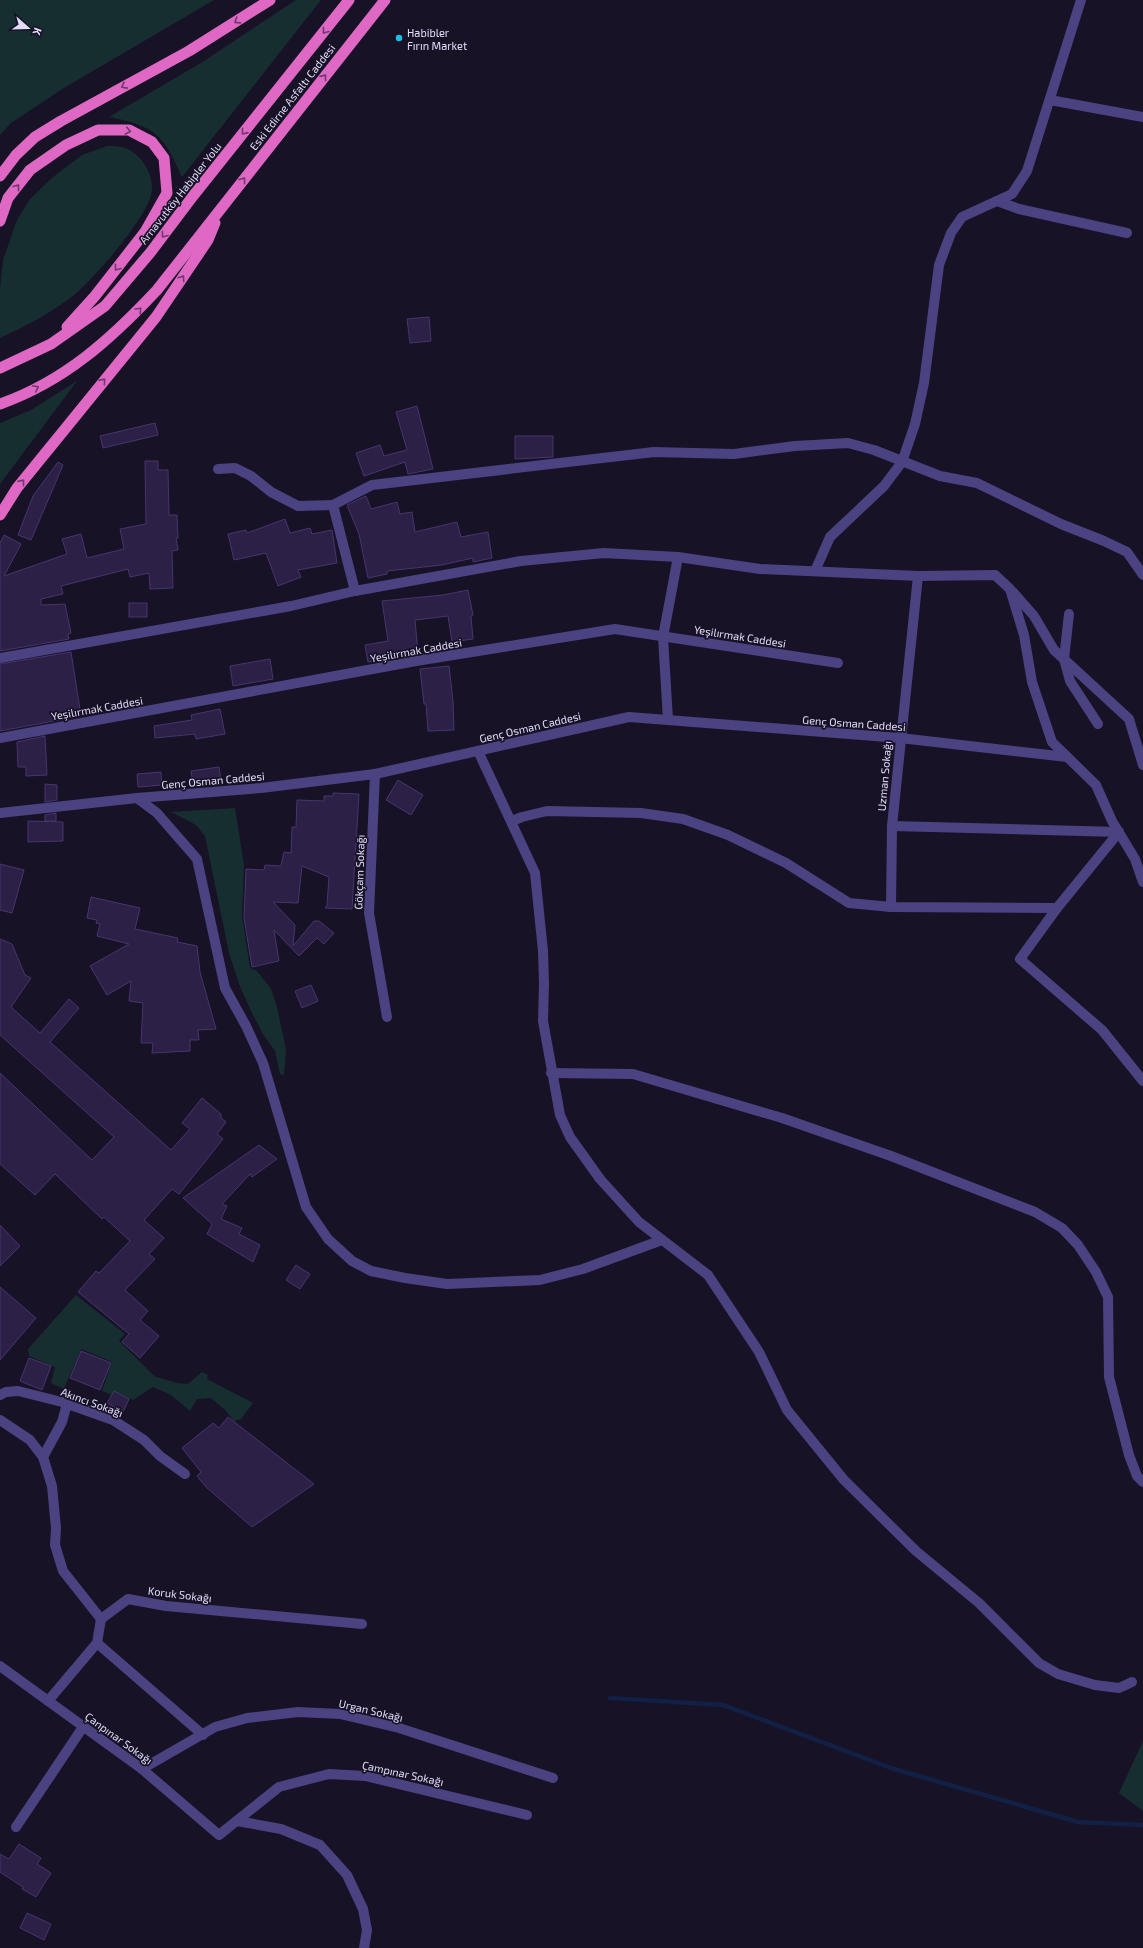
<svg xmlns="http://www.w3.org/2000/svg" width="1143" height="1948" viewBox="0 0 1143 1948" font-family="'Exo 2',sans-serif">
<rect width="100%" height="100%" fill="#181226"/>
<g fill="#162e30">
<path d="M 0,0 L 214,0 L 64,88 L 11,123 L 0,135 Z"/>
<path d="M 296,0 L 321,0 L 182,177 C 163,134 155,126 109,117 L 204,61 Z"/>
<path d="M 107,146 C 112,146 120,146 125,148 C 142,154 156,177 151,195 C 145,220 90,284 69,299 C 47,315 24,327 0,338 L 0,289 L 3,260 L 17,220 L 30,199 L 53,177 L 82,155 Z"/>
<path d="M 77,381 L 0,484 L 0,423 L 31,410 Z"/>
<path d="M 235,808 L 244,865 L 242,916 L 250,968 L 257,971 L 271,989 L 277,1007 L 286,1049 L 284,1075 L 280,1074 L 275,1051 L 263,1034 L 251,1011 L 239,984 L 229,953 L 205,836 L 196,825 L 171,812 Z"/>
<path d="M 76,1295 L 125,1334 L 119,1341 L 154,1376 L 177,1383 L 188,1384 L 202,1372 L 208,1375 L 207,1379 L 253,1403 L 241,1419 L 234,1421 L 226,1411 L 211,1398 L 197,1399 L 190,1411 L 171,1395 L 153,1387 L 133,1400 L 119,1394 L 117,1397 L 102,1391 L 112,1362 L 81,1349 L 64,1389 L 51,1383 L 55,1367 L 29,1356 L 28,1349 Z"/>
<path d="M 1143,1741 L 1143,1811 L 1119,1793 Z"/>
</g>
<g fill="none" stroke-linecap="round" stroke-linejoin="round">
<path stroke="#122046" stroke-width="4.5" d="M 610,1698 L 723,1705 L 891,1768 L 1078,1822 L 1143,1825"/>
</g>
<g fill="#2c2046" stroke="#46356f">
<path d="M 429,317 L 431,341 L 410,343 L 407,319 Z"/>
<path d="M 417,406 L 433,469 L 408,474 L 405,462 L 364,476 L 356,453 L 380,445 L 384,456 L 407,450 L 396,412 Z"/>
<path d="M 155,423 L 158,435 L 103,448 L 100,436 Z"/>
<path d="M 515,436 L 553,436 L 553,457 L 515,459 Z"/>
<path d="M 145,461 L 158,461 L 158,470 L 168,470 L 169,515 L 177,515 L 178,538 L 176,538 L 178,550 L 172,551 L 173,588 L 150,589 L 149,573 L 130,577 L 128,569 L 61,586 L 63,594 L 41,599 L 41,605 L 65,604 L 71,633 L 68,634 L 69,639 L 0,651 L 0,543 L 4,535 L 21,544 L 4,576 L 67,554 L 62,539 L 81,534 L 87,558 L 124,549 L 120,529 L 146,524 Z"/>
<path d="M 58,462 L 63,465 L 31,540 L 18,535 L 33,496 Z"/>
<path d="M 366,496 L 371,509 L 397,502 L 400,514 L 412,512 L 415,532 L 457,522 L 461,537 L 488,532 L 492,558 L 473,562 L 473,558 L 442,565 L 387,571 L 387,574 L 368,578 L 359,534 L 347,505 Z"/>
<path d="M 285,519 L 290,533 L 310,528 L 312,534 L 332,530 L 337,563 L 298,570 L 301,577 L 278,586 L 266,553 L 234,560 L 228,534 L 246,530 L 247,533 Z"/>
<path d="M 468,590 L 473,615 L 471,616 L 473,639 L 452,642 L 448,616 L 415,620 L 418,653 L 384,657 L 384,659 L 368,662 L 365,645 L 388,641 L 382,601 L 443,595 Z"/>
<rect x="129" y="603" width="18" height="14"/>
<path d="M 71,652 L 81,716 L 0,731 L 0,664 Z"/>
<path d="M 270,659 L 273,679 L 233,686 L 230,666 Z"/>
<path d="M 449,666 L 453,701 L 454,730 L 428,731 L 426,704 L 424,704 L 420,669 Z"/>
<path d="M 220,709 L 225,734 L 196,739 L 195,734 L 155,738 L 154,726 L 192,720 L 191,715 Z"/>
<path d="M 45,736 L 47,775 L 26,776 L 26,767 L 18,767 L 17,742 Z"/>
<path d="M 219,767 L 221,781 L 193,785 L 191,771 Z"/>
<path d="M 161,772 L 162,785 L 138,787 L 137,774 Z"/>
<path d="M 398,780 L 423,795 L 411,815 L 386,800 Z"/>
<path d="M 45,784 L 57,785 L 57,800 L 45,802 Z"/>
<path d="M 333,793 L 359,794 L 352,909 L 325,908 L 327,905 L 329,877 L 302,866 L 298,903 L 273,902 L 295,925 L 293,946 L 314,921 L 319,921 L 334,933 L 324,944 L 317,938 L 299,956 L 274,930 L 279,961 L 252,967 L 244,918 L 246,869 L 264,870 L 265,865 L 281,866 L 284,852 L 291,853 L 292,827 L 296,827 L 297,800 L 324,801 L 324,796 L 333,796 Z"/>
<path d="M 56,813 L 56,821 L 45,821 L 45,815 Z"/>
<path d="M 28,821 L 63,822 L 63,841 L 28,842 Z"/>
<path d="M 0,864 L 24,870 L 12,913 L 0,910 Z"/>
<path d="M 91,897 L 140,908 L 135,929 L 178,938 L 177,942 L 197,946 L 200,972 L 216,1029 L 198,1030 L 199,1040 L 190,1040 L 190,1051 L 152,1053 L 153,1043 L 141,1043 L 143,1003 L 129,1001 L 131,981 L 107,995 L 90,966 L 129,944 L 97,936 L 100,924 L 96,923 L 97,920 L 87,918 Z"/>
<path d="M 0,939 L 12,944 L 25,975 L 31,978 L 11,1007 L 40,1033 L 69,999 L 79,1008 L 50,1042 L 171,1150 L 190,1129 L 182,1123 L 202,1098 L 221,1114 L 221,1118 L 226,1122 L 217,1134 L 223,1139 L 179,1194 L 172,1189 L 144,1220 L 164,1238 L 149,1254 L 155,1259 L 125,1290 L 148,1311 L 140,1320 L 159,1336 L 140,1358 L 122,1342 L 129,1334 L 78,1292 L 96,1271 L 99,1273 L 130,1241 L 104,1217 L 102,1219 L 55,1174 L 35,1195 L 0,1164 L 0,1073 L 92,1160 L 114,1137 L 0,1035 Z"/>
<path d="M 311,985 L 318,1001 L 302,1008 L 295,991 Z"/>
<path d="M 259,1145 L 277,1159 L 252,1177 L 250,1174 L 222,1204 L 227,1206 L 221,1219 L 242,1228 L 239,1234 L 260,1245 L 253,1262 L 207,1234 L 212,1224 L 183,1198 Z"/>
<path d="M 0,1225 L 20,1246 L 0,1266 Z"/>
<path d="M 296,1265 L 310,1274 L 300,1289 L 286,1280 Z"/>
<path d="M 0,1287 L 36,1318 L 0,1360 Z"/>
<path d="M 81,1351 L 111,1363 L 100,1390 L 70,1378 Z"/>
<path d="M 29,1358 L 51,1366 L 42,1390 L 20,1381 Z"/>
<path d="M 114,1391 L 129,1399 L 123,1412 L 107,1403 Z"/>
<path d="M 228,1417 L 314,1484 L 252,1527 L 206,1487 L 197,1476 L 201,1472 L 182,1448 L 213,1423 L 219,1428 Z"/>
<path d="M 19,1844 L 41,1858 L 37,1864 L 51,1873 L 36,1897 L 22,1889 L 23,1887 L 0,1872 L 0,1854 L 9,1859 Z"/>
<path d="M 27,1913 L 51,1924 L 44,1940 L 20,1928 Z"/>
</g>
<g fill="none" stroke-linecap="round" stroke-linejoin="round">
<g stroke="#4b4281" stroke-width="10">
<path d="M 1050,100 L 1143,117"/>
<path d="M 997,201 L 1019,209 L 1127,233"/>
<path d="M 218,469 L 235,468 L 251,476 L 271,492 L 298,506 L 333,505"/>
<path d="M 815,571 L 830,537 L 884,486 L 902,462 L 915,424 L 924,383 L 939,265 L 951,233 L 962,217 L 1012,194 L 1027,171 L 1081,0"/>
<path d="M 355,591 L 333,505 L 372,485 L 654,452 L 734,454 L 795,446 L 848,443 L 874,450 L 940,476 L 977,483 L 1061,524 L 1104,541 L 1127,552 L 1143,575"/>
<path d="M 1013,592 L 1034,616 L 1054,650 L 1129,719 L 1143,765"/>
<path d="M 1069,614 L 1064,659 L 1070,681 L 1098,724"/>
<path d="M 0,658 L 291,606 L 355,591 L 521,561 L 604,553 L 678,557 L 760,569 L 918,576 L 995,575 L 1010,589 L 1024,635 L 1032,682 L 1052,742 L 1096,785 L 1112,821 L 1135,859 L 1143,882"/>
<path d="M 668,720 L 663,637 L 678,557"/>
<path d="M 0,738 L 416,661 L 615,629 L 838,663"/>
<path d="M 478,751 L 535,873 L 543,951 L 544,984 L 543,1021 L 560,1115 L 570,1137 L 600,1179 L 639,1222 L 708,1275 L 759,1352 L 787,1410 L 844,1480 L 916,1551 L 979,1603 L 1039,1663 L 1058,1674 L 1095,1685 L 1119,1688 L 1132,1682"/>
<path d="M 375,774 L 369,913 L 387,1017"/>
<path d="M 137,798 L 157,813 L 197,859 L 225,988 L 246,1026 L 263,1063 L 306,1207 L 328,1239 L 352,1261 L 371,1271 L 405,1278 L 447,1284 L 540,1280 L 583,1269 L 662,1240"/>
<path d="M 0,813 L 137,798 L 261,788 L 375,774 L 629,717 L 900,738 L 1067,757"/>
<path d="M 512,821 L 522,817 L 547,811 L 641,813 L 683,819 L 728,835 L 786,863 L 849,903 L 891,907 L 1057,908"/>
<path d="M 892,826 L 1119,832"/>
<path d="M 1119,832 L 1057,908 L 1020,959 L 1102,1030 L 1143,1081"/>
<path d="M 891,907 L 892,826 L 918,576"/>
<path d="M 551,1073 L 633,1074 L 782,1118 L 891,1156 L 1035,1212 L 1062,1228 L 1078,1245 L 1096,1272 L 1108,1297 L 1109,1377 L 1129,1455 L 1137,1476 L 1143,1482"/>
<path d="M 0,1395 L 6,1392 L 18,1391 L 62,1402 L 113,1420 L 144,1440 L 160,1456 L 185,1474"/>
<path d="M 0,1420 L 30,1440 L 43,1457 L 52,1486 L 56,1528 L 55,1545 L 63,1571 L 101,1619"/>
<path d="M 43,1457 L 62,1422 L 67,1404"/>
<path d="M 97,1643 L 203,1735"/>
<path d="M 0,1666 L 142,1769 L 219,1835 L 279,1787 L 329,1774 L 365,1776 L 527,1815"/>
<path d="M 48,1701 L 97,1643 L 101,1619 L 128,1599 L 166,1606 L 362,1624"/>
<path d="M 142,1769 L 215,1727 L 247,1718 L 298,1712 L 340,1714 L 399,1728 L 553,1778"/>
<path d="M 237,1821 L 281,1829 L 320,1845 L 347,1875 L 363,1909 L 367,1930 L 364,1948"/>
<path d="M 16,1827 L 83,1727"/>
</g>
<g stroke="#de68c4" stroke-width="11">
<path d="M 0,176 L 16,155 L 35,137 L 61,121 L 189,51 L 270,0"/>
<path d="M 0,221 L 8,198 L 30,170 L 66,145 L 98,130 L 129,130 L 152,142 L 164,158 L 167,193 L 145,232 L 95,296 L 67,327"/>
<path d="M 0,368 L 51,344 L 105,306 L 150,253 L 193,196 L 349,0"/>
<path d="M 0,404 C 65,381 111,339 157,290 L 385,0"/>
<path d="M 0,515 L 17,488 L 156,317 L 208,240 L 215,223"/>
</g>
</g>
<defs><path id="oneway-chevron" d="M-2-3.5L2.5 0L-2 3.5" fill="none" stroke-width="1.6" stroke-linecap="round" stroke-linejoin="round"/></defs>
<g stroke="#71396d">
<use href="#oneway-chevron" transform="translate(237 21) rotate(147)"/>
<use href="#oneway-chevron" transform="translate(325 31) rotate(128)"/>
<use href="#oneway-chevron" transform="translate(324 77) rotate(-51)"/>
<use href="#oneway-chevron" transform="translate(124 86) rotate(152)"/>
<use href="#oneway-chevron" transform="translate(128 131) rotate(12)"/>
<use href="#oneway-chevron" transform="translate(244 132) rotate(129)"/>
<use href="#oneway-chevron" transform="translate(243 180) rotate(-52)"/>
<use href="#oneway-chevron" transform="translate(17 187) rotate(-52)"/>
<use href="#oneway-chevron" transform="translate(164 235) rotate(127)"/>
<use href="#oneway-chevron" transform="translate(117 268) rotate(128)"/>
<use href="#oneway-chevron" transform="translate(182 278) rotate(-56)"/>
<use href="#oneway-chevron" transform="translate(139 310) rotate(-47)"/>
<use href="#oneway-chevron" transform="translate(103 381) rotate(-51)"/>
<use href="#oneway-chevron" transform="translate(36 388) rotate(-26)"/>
<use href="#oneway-chevron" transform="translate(22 482) rotate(-51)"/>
</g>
<circle fill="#1bbee8" stroke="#181226" stroke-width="1.5" cx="399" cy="38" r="4"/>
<g text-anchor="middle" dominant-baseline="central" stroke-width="3.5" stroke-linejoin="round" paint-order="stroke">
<g font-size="11" fill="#e2dcfb" stroke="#181226" text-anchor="start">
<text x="407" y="32">Habibler<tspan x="407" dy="13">Fırın Market</tspan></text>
</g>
<g font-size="11" fill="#e2dcfb" stroke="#181226">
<text transform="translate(292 97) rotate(-52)">Eski Edirne Asfaltı Caddesi</text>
<text transform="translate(180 193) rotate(-52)">Arnavutköy Habipler Yolu</text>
<text transform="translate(740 636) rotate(9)">Yeşilırmak Caddesi</text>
<text transform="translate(416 650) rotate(-10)">Yeşilırmak Caddesi</text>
<text transform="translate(97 708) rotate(-10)">Yeşilırmak Caddesi</text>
<text transform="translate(854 723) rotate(4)">Genç Osman Caddesi</text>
<text transform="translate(530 727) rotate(-13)">Genç Osman Caddesi</text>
<text transform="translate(884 776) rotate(-85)">Uzman Sokağı</text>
<text transform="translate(213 780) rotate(-5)">Genç Osman Caddesi</text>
<text transform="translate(359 872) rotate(-88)">Gökçam Sokağı</text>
<text transform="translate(92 1402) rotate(20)">Akıncı Sokağı</text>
<text transform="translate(180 1594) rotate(7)">Koruk Sokağı</text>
<text transform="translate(371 1710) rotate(13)">Urgan Sokağı</text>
<text transform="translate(119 1738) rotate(36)">Çanpınar Sokağı</text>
<text transform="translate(403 1773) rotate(12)">Çampınar Sokağı</text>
</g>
</g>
<g transform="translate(28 28) rotate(110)" stroke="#181226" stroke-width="3" paint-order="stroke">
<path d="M0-3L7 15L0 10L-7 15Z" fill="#e2dcfb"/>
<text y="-6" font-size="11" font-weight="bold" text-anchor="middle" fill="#e2dcfb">K</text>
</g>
</svg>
